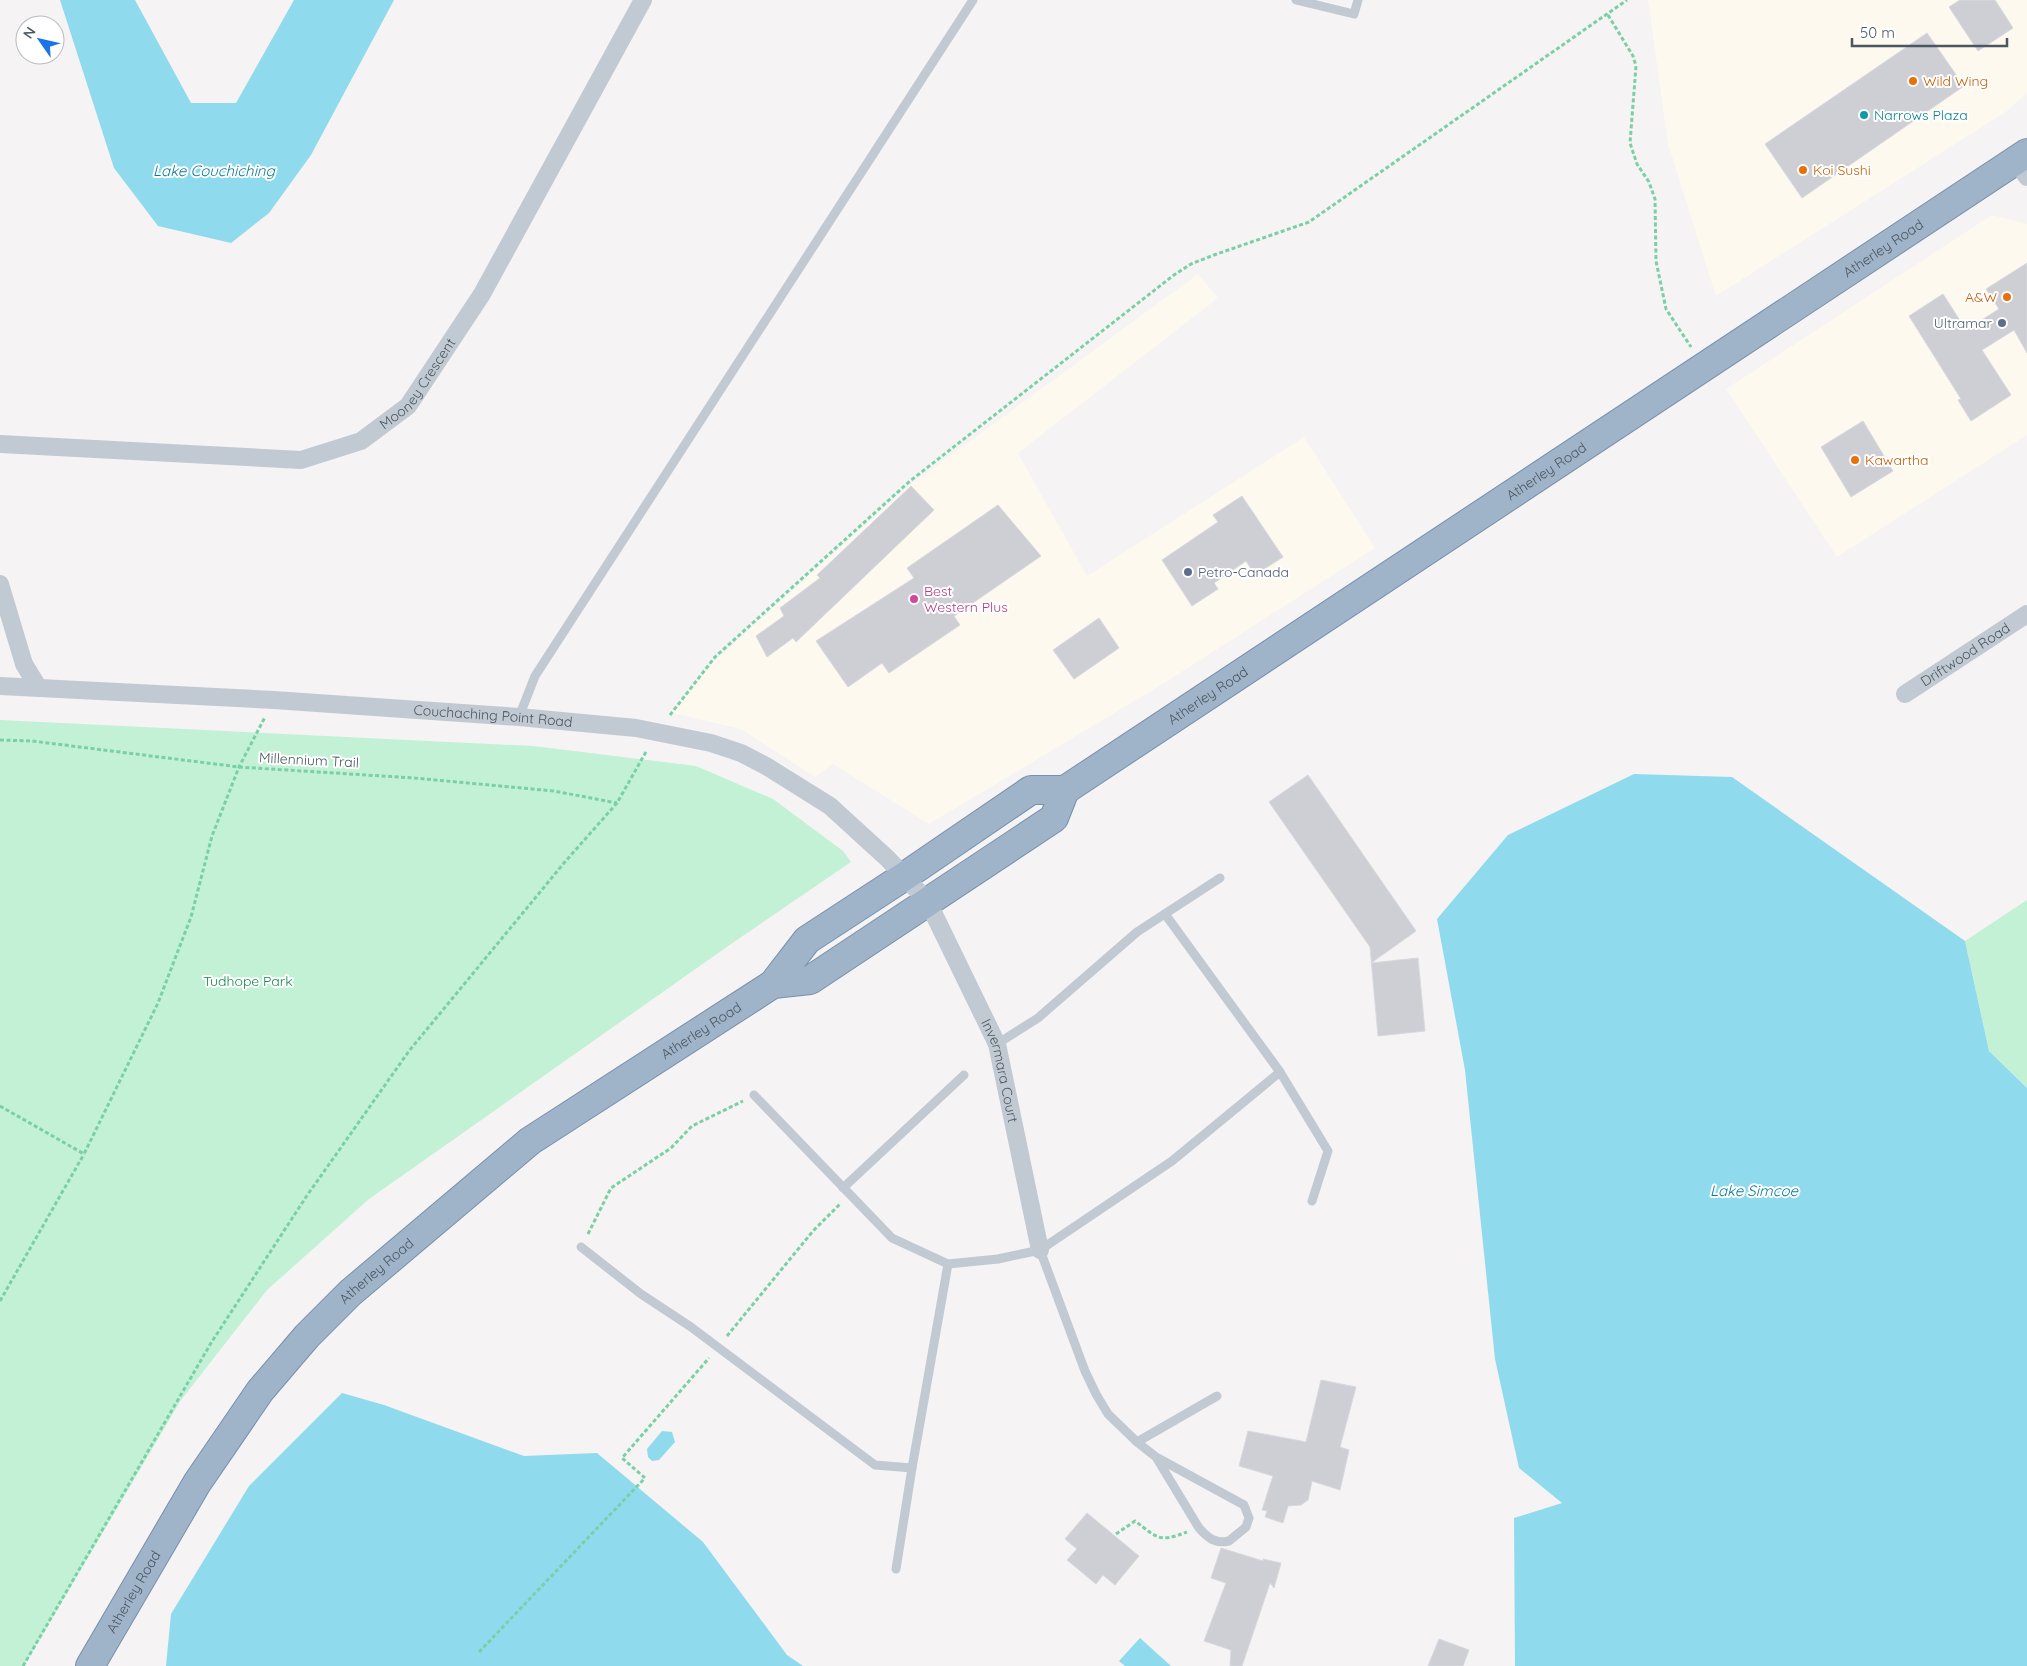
<svg xmlns="http://www.w3.org/2000/svg" width="2027" height="1666" viewBox="0 0 2027 1666" font-family="Quicksand,sans-serif">
<rect width="100%" height="100%" fill="#f5f3f3"/>
<g fill="#fdf9ef">
<path d="M 1648,0 L 2027,0 L 2027,93 L 2007,111 L 1716,296 L 1668,144 Z"/>
<path d="M 1992,215 L 2027,224 L 2027,435 L 1837,557 L 1726,389 Z"/>
<path d="M 1198,274 L 1218,298 L 1018,453 L 1087,576 L 1304,437 L 1375,548 L 1158,687 L 929,824 L 833,764 L 815,777 L 741,729 L 672,713 L 710,665 L 910,485 Z"/>
</g>
<g fill="#c3f1d5">
<path d="M 0,720 L 533,746 L 696,766 L 773,799 L 843,851 L 851,862 L 731,944 L 369,1199 L 267,1290 L 181,1400 L 24,1666 L 0,1666 Z"/>
<path d="M 2027,900 L 2027,1088 L 1989,1051 L 1965,941 Z"/>
</g>
<g fill="#90daee">
<path d="M 60,0 L 135,0 L 191,103 L 236,103 L 294,0 L 394,0 L 311,155 L 269,213 L 231,243 L 158,226 L 114,168 Z"/>
<path d="M 1634,774 L 1732,777 L 1965,941 L 1989,1051 L 2027,1088 L 2027,1666 L 1515,1666 L 1514,1518 L 1562,1503 L 1519,1468 L 1495,1359 L 1465,1070 L 1437,919 L 1508,835 Z"/>
<path d="M 342,1393 L 384,1405 L 524,1456 L 597,1453 L 703,1542 L 787,1655 L 803,1666 L 166,1666 L 171,1614 L 249,1486 Z"/>
<path d="M 662,1431 L 672,1432 L 675,1442 L 659,1460 L 652,1461 L 648,1457 L 647,1449 Z"/>
<path d="M 1140,1638 L 1171,1666 L 1125,1666 L 1119,1661 Z"/>
</g>
<g fill="#cdcfd5" stroke="#d7d9de">
<path d="M 1960,0 L 1995,0 L 2013,28 L 1978,51 L 1949,7 Z"/>
<path d="M 1927,33 L 1964,86 L 1802,198 L 1765,144 Z"/>
<path d="M 2027,263 L 2027,353 L 2014,330 L 1982,350 L 2011,395 L 1971,421 L 1958,400 L 1961,399 L 1909,316 L 1943,294 L 1966,330 L 1999,309 L 1986,289 Z"/>
<path d="M 1863,421 L 1893,471 L 1851,497 L 1821,447 Z"/>
<path d="M 911,486 L 934,510 L 796,642 L 793,638 L 767,657 L 756,636 L 784,616 L 780,608 L 820,578 L 817,575 Z"/>
<path d="M 1242,496 L 1283,557 L 1255,575 L 1246,561 L 1214,583 L 1218,589 L 1192,606 L 1162,560 L 1218,522 L 1213,515 Z"/>
<path d="M 998,505 L 1041,556 L 954,616 L 960,625 L 889,673 L 882,663 L 848,687 L 816,641 L 914,578 L 907,568 Z"/>
<path d="M 1099,618 L 1119,648 L 1074,679 L 1053,650 Z"/>
<path d="M 1308,775 L 1416,931 L 1371,963 L 1418,958 L 1425,1031 L 1378,1036 L 1370,947 L 1269,802 Z"/>
<path d="M 1321,1380 L 1356,1387 L 1340,1447 L 1349,1450 L 1340,1490 L 1312,1481 L 1308,1500 L 1301,1505 L 1288,1506 L 1283,1523 L 1265,1517 L 1267,1511 L 1262,1510 L 1273,1476 L 1239,1466 L 1248,1431 L 1306,1442 Z"/>
<path d="M 1087,1513 L 1139,1556 L 1115,1585 L 1103,1575 L 1096,1584 L 1067,1560 L 1077,1549 L 1065,1539 Z"/>
<path d="M 1221,1548 L 1263,1561 L 1263,1559 L 1281,1563 L 1274,1588 L 1270,1583 L 1242,1666 L 1230,1666 L 1231,1650 L 1204,1641 L 1226,1583 L 1211,1578 Z"/>
<path d="M 1439,1639 L 1469,1650 L 1463,1666 L 1428,1666 Z"/>
</g>
<g fill="none" stroke-linecap="round" stroke-linejoin="round">
<defs>
<g id="trunk">
<path d="M 773,984 L 810,980 L 1054,818 L 1065,790"/>
<path id="s4" d="M 90,1666 L 197,1483 L 260,1391 L 307,1336 L 350,1293 L 530,1141 L 773,984 L 807,940 L 905,876 L 1031,790 L 1065,790 L 2027,153"/>
</g>
</defs>
<use href="#trunk" stroke="#7690ad" stroke-width="30"/>
<g stroke="#7ad0a6" stroke-width="3" stroke-dasharray="4 2.5" stroke-linecap="butt">
<path d="M 1608,15 L 1633,56 L 1636,66 L 1630,143 L 1637,164 L 1649,182 L 1655,199 L 1656,261 L 1666,309 L 1691,347"/>
<path d="M 670,715 L 715,657 L 910,481 L 1174,275 L 1191,264 L 1214,255 L 1309,222 L 1627,0"/>
<path d="M 0,740 L 32,741 L 239,767 L 414,778 L 554,791 L 617,803"/>
<path d="M 0,1106 L 84,1154 L 158,1003 L 191,917 L 212,836 L 239,767 L 265,717"/>
<path d="M 588,1234 L 611,1188 L 671,1148 L 692,1126 L 743,1101"/>
<path d="M 0,1301 L 84,1154"/>
<path d="M 727,1336 L 813,1231 L 840,1204"/>
<path d="M 1116,1534 L 1135,1521 C 1158,1538 1158,1543 1187,1532"/>
<path d="M 479,1652 L 645,1478 L 622,1458 L 709,1358"/>
<path d="M 23,1666 L 211,1343 L 306,1197 L 409,1051 L 564,863 L 617,803 L 647,750"/>
</g>
<g stroke="#c1cad2" stroke-width="9">
<path d="M 1296,0 L 1354,14 L 1358,0"/>
<path d="M 519,717 L 535,676 L 973,0"/>
<path d="M 1165,914 L 1280,1072 L 1328,1151 L 1312,1201"/>
<path d="M 997,1044 L 1038,1018 L 1137,932 L 1220,878"/>
<path d="M 754,1095 L 892,1238 L 948,1264 L 998,1259 L 1040,1250 L 1172,1161 L 1280,1072"/>
<path d="M 843,1188 L 964,1075"/>
<path d="M 581,1247 L 641,1294 L 691,1327 L 875,1465 L 912,1468"/>
<path d="M 1040,1250 L 1085,1371 L 1096,1394 L 1108,1414 L 1137,1442 L 1156,1457 L 1199,1528 C 1208,1538 1215,1544 1229,1541 L 1246,1527 L 1249,1518 L 1244,1505 L 1156,1457"/>
<path d="M 1137,1442 L 1217,1396"/>
<path d="M 896,1569 L 912,1468 L 948,1264"/>
</g>
<g stroke="#c1cad2" stroke-width="18">
<path d="M 2016,160 L 2027,177"/>
<path id="s1" d="M 0,444 L 301,460 L 361,441 L 408,406 L 482,294 L 643,0"/>
<path d="M 0,584 L 24,664 L 38,687"/>
<path id="s2" d="M 0,686 L 274,700 L 519,717 L 636,728 L 711,743 L 741,753 L 766,766 L 830,806 L 888,859 L 928,902 L 997,1044 L 1040,1250"/>
<path id="s3" d="M 1905,694 L 2027,614"/>
</g>
<use href="#trunk" stroke="#9fb4c9" stroke-width="28"/>
</g>
<g fill="#e8710a" stroke="#fff" stroke-width="2">
<circle cx="1913" cy="81" r="5"/>
<circle cx="1803" cy="170" r="5"/>
<circle cx="2007" cy="297" r="5"/>
<circle cx="1855" cy="460" r="5"/>
</g>
<circle fill="#0f9aa8" stroke="#fff" stroke-width="2" cx="1864" cy="115" r="5"/>
<g fill="#5c6f8a" stroke="#fff" stroke-width="2">
<circle cx="2002" cy="323" r="5"/>
<circle cx="1188" cy="572" r="5"/>
</g>
<circle fill="#d1479c" stroke="#fff" stroke-width="2" cx="914" cy="599" r="5"/>
<g text-anchor="middle" dominant-baseline="central" stroke-width="4" stroke-linejoin="round" paint-order="stroke">
<g font-size="14" fill="#c56008" stroke="#fff" text-anchor="start">
<text x="1923" y="81">Wild Wing</text>
<text x="1813" y="170">Koi Sushi</text>
<text x="1997" y="297" text-anchor="end">A&amp;W</text>
<text x="1865" y="460">Kawartha</text>
</g>
<g font-size="14" fill="#0d838f" stroke="#fff" text-anchor="start">
<text x="1874" y="115">Narrows Plaza</text>
</g>
<g font-size="14" fill="#4a5661" stroke="#fff">
<text stroke="none"><textPath href="#s4" startOffset="2322">Atherley Road</textPath></text>
<text stroke="none"><textPath href="#s1" startOffset="446">Mooney Crescent</textPath></text>
<text stroke="none"><textPath href="#s4" startOffset="1918">Atherley Road</textPath></text>
<text stroke="none"><textPath href="#s3" startOffset="72">Driftwood Road</textPath></text>
<text stroke="none"><textPath href="#s4" startOffset="1512">Atherley Road</textPath></text>
<text stroke="none"><textPath href="#s2" startOffset="494">Couchaching Point Road</textPath></text>
<text transform="translate(309 760) rotate(3)">Millennium Trail</text>
<text stroke="none"><textPath href="#s4" startOffset="896">Atherley Road</textPath></text>
<text stroke="none"><textPath href="#s2" startOffset="1171">Invermara Court</textPath></text>
<text stroke="none"><textPath href="#s4" startOffset="491">Atherley Road</textPath></text>
<text stroke="none"><textPath href="#s4" startOffset="86">Atherley Road</textPath></text>
</g>
<g font-size="14" fill="#4e5e75" stroke="#fff" text-anchor="end">
<text x="1992" y="323">Ultramar</text>
<text x="1198" y="572" text-anchor="start">Petro-Canada</text>
</g>
<g font-size="14" fill="#b23c85" stroke="#fff" text-anchor="start">
<text x="924" y="591">Best<tspan x="924" dy="16">Western Plus</tspan></text>
</g>
<g font-size="14" fill="#17864f" stroke="#fff">
<text x="248" y="981">Tudhope Park</text>
</g>
<g font-size="15" font-style="italic" fill="#0c7c9b" stroke="#fff">
<text x="214" y="170">Lake Couchiching</text>
<text x="1754" y="1190">Lake Simcoe</text>
</g>
</g>
<g transform="translate(40 40) rotate(304)"><circle r="24" fill="#ffffff" stroke="#b7bbc0"/>
<path d="M0-4L9 19L0 12L-9 19Z" fill="#1a73e8"/>
<text y="-8" font-size="14" font-weight="bold" text-anchor="middle" fill="#4a5661">N</text>
</g>
<path d="M1852 38v8h155v-8" fill="none" stroke="#4a5661" stroke-width="2.5"/>
<text x="1860" y="38" font-size="15" fill="#4a5661" stroke="#ffffff" stroke-width="4" paint-order="stroke">50 m</text>
</svg>
